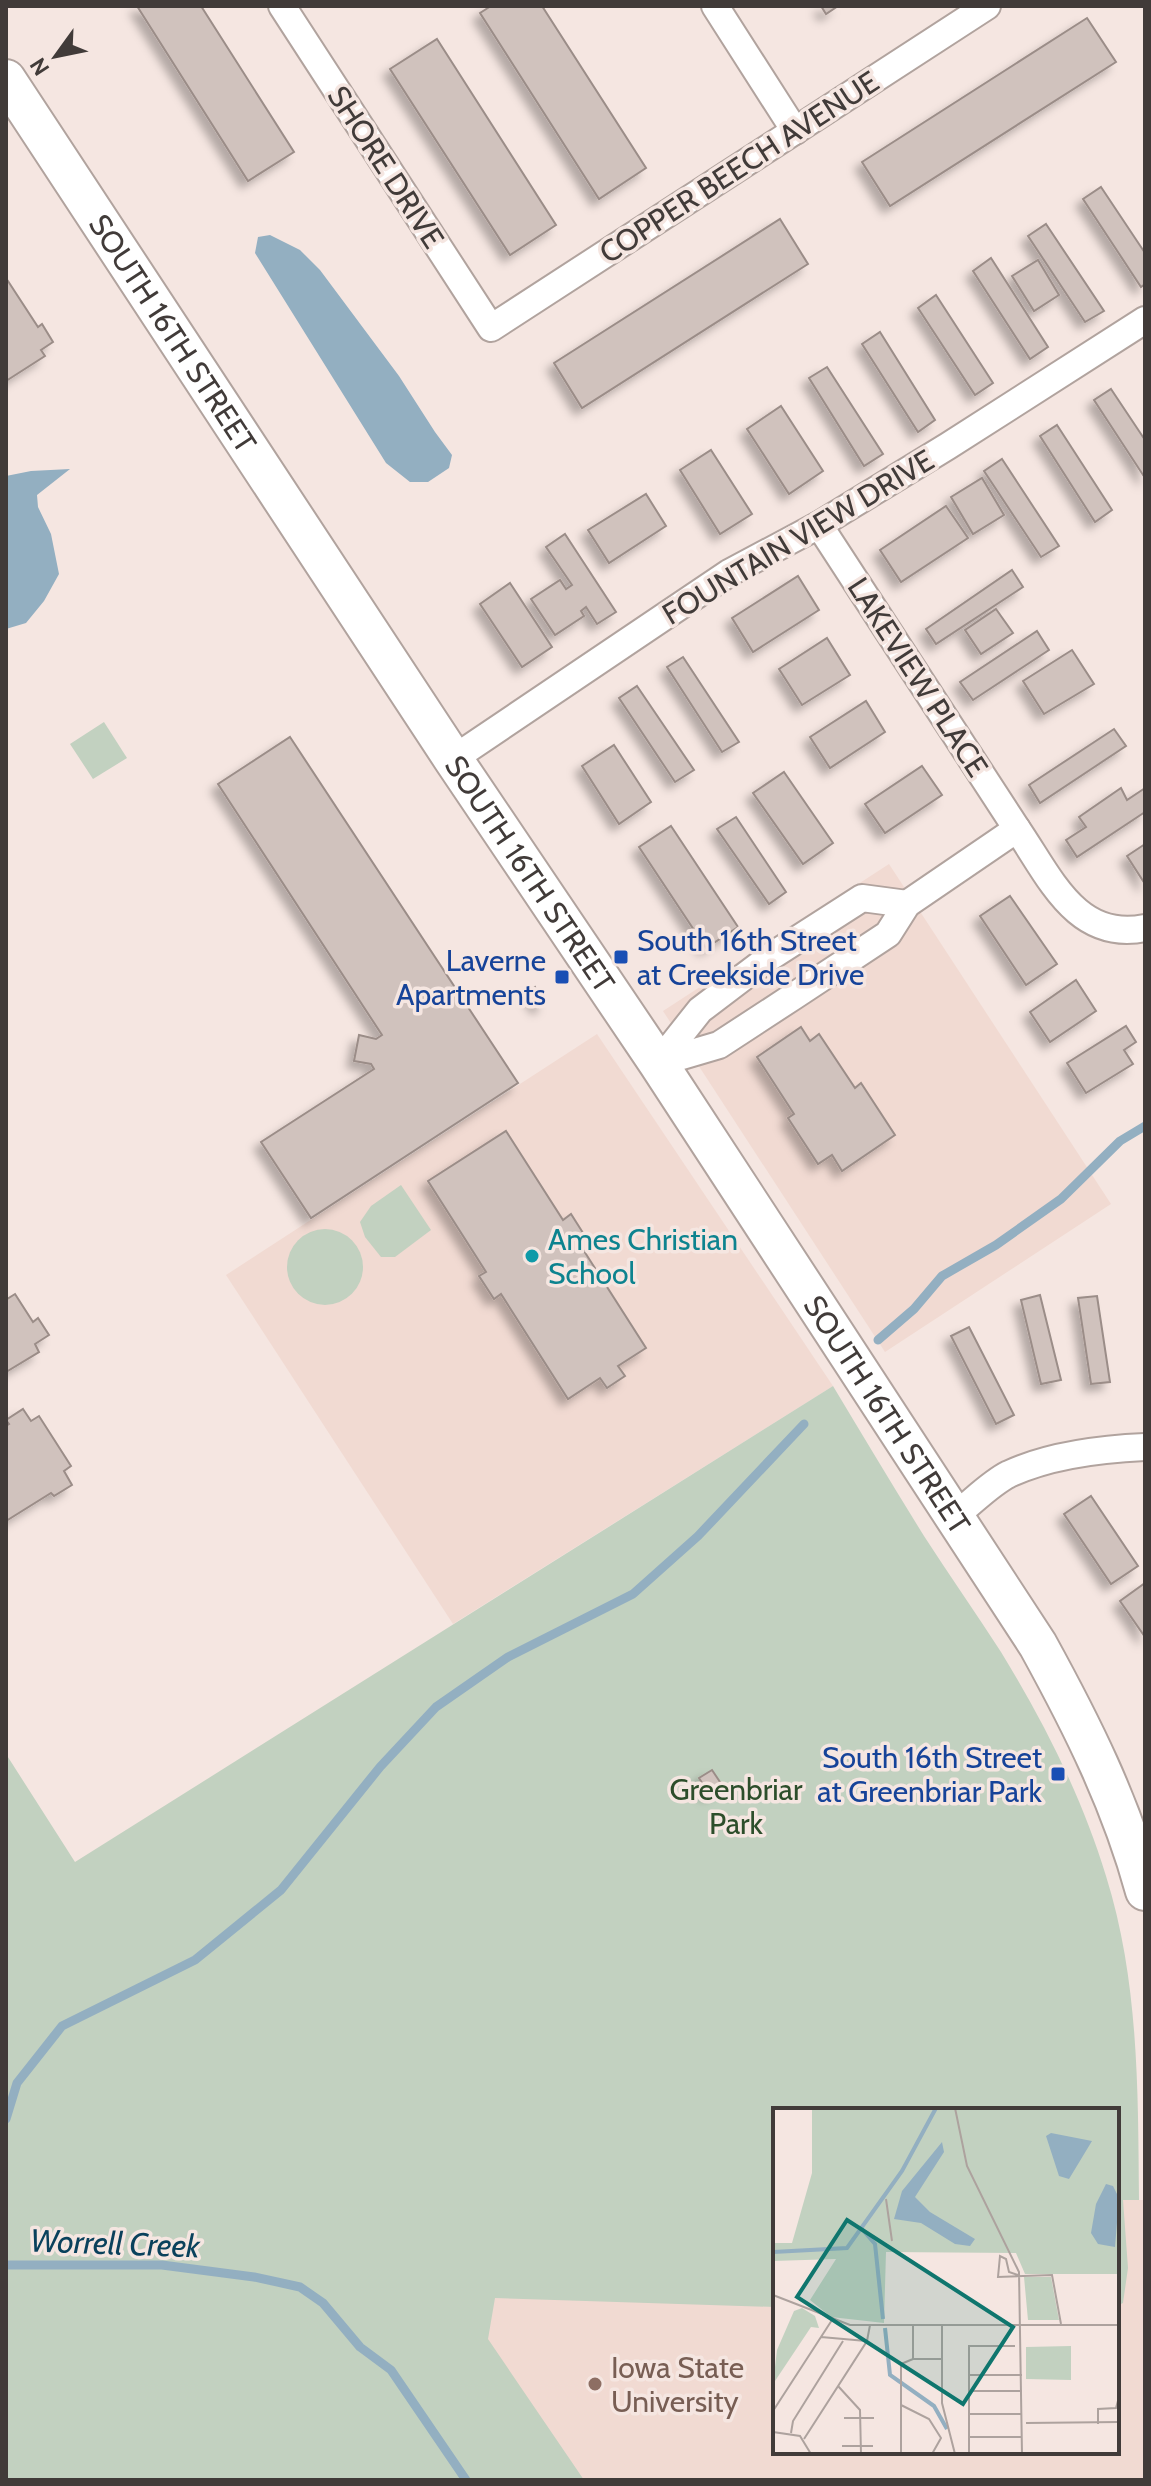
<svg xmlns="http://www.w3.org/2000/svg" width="1151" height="2486" viewBox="0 0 1151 2486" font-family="Cabin,sans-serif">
<defs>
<filter id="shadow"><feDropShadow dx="-7" dy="7" stdDeviation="4" flood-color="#0004"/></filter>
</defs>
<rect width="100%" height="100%" fill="#f5e6e1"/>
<g fill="#f1dad2">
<path d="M 889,864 L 1111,1204 L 885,1352 L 663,1011 Z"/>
<path d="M 597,1034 L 833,1386 L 453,1624 L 226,1275 Z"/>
<path d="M 775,2200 L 775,2452 L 1117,2452 L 1117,2200 L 1145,2200 L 1145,2480 L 481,2480 L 368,2315 Z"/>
</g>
<g fill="#c2d1c0">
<path d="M 104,722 L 127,758 L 93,779 L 70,744 Z"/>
<path d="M 401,1185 L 431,1230 L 395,1257 L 381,1257 L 365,1237 L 360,1222 L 371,1206 Z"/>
<circle cx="325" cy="1267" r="38"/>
<path d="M 833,1386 C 863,1436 893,1486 924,1536 C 949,1575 976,1613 1001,1652 C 1044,1722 1082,1797 1106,1876 C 1139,1981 1138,2091 1139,2200 L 1123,2200 L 1128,2268 L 1123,2303 L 1117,2306 L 1117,2110 L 775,2110 L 775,2307 L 495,2298 L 488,2339 L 584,2480 L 6,2480 L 6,1754 L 75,1862 Z"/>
</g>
<g fill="#93afc1">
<path d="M 270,235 L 300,250 L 320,270 L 399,376 L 435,432 L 452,455 L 449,468 L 428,482 L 410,482 L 386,463 L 255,253 L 258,237 Z"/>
<path d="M 70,469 L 37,495 L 38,507 L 51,534 L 59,574 L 44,601 L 26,623 L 6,629 L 6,476 L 31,471 Z"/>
</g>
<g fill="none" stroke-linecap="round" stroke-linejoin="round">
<g stroke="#93afc1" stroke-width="9">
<path d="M 878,1340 L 914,1309 L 942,1276 L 996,1245 L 1061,1199 L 1120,1141 L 1145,1126"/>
<path d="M 6,2119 L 17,2083 L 62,2026 L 195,1960 L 281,1890 L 380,1767 L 436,1707 L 508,1657 L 633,1594 L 698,1536 L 804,1424"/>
<path d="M 6,2265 L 162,2265 L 254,2277 L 300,2287 L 323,2303 L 360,2347 L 391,2370 L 466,2480"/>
</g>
</g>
<g fill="#d0c2bd" stroke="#9b8d88" stroke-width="2" filter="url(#shadow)">
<path d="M 137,6 L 201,6 L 294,152 L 248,181 Z"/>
<path d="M 491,6 L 542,6 L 646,168 L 599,199 L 480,13 Z"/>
<path d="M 821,6 L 838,6 L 826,14 Z"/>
<path d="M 1087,18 L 1116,62 L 890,206 L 862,162 Z"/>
<path d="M 437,39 L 556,225 L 510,255 L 390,69 Z"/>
<path d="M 1101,187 L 1145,253 L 1145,284 L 1141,287 L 1083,199 Z"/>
<path d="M 780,219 L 808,264 L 582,408 L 554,363 Z"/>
<path d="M 1046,224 L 1104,311 L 1085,322 L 1028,236 Z"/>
<path d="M 991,258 L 1048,347 L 1030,359 L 973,271 Z"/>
<path d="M 1038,260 L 1059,295 L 1034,311 L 1012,276 Z"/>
<path d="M 6,278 L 38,327 L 42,324 L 53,342 L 41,350 L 45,356 L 6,381 Z"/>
<path d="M 936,295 L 993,383 L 975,395 L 918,308 Z"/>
<path d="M 880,332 L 935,420 L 918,432 L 862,344 Z"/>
<path d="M 827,367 L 883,454 L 864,466 L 809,378 Z"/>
<path d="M 1111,389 L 1145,440 L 1145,478 L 1094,400 Z"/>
<path d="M 781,406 L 823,471 L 789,494 L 747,429 Z"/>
<path d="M 1057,425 L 1112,510 L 1095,522 L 1040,436 Z"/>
<path d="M 711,450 L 752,514 L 720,534 L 680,470 Z"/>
<path d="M 1002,459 L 1059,546 L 1041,557 L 984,471 Z"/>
<path d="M 982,478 L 1004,515 L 973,534 L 951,497 Z"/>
<path d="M 646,494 L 666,526 L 609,563 L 588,530 Z"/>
<path d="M 946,506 L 968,538 L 901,582 L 880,550 Z"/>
<path d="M 565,534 L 616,612 L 597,624 L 586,607 L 581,611 L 584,616 L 555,635 L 531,599 L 560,580 L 566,589 L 572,585 L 546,547 Z"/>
<path d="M 1012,570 L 1023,587 L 936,644 L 926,629 Z"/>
<path d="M 798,576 L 819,610 L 753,652 L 732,618 Z"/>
<path d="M 510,583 L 552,647 L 522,667 L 480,604 Z"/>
<path d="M 996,609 L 1013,633 L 981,654 L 965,630 Z"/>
<path d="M 1037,631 L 1049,650 L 973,700 L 960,682 Z"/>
<path d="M 827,638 L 850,675 L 802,705 L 779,669 Z"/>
<path d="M 1072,650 L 1094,684 L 1044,714 L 1023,681 Z"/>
<path d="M 683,657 L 739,742 L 722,752 L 667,667 Z"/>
<path d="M 637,686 L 694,770 L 675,782 L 619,698 Z"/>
<path d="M 866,701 L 885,732 L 830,768 L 810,737 Z"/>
<path d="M 1114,729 L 1126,746 L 1040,803 L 1029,785 Z"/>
<path d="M 290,737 L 518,1083 L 311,1218 L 261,1142 L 374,1069 L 371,1064 L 354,1061 L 359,1035 L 376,1039 L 382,1035 L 218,784 Z"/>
<path d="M 614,745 L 651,802 L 619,824 L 582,766 Z"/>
<path d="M 922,766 L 942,795 L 885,833 L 865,804 Z"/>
<path d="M 784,772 L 833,843 L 803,864 L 753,793 Z"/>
<path d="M 1121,788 L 1127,800 L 1145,788 L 1145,812 L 1077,857 L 1066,840 L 1086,827 L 1079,817 Z"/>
<path d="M 736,817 L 786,892 L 769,904 L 717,829 Z"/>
<path d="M 671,826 L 738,927 L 706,948 L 639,847 Z"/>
<path d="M 1145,844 L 1145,884 L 1127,856 Z"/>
<path d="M 1010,896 L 1057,964 L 1026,985 L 980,916 Z"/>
<path d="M 1076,980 L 1096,1011 L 1050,1042 L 1030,1012 Z"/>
<path d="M 535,987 L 545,1003 L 539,1007 L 529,992 Z"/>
<path d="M 1126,1026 L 1136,1042 L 1124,1050 L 1133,1064 L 1086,1093 L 1067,1063 Z"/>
<path d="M 801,1027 L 810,1041 L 819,1034 L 855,1088 L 861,1083 L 895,1135 L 842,1171 L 832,1155 L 818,1164 L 788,1118 L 794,1114 L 757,1057 Z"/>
<path d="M 506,1131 L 563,1220 L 571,1214 L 585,1236 L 577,1240 L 646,1348 L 618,1366 L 625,1376 L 607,1388 L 600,1378 L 568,1399 L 501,1294 L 494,1299 L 479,1276 L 486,1272 L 428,1181 Z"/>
<path d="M 15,1294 L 33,1322 L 38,1318 L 49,1335 L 35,1344 L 39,1352 L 6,1372 L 6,1297 L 7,1299 Z"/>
<path d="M 1040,1295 L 1061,1380 L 1041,1384 L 1021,1300 Z"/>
<path d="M 1097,1296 L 1110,1382 L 1091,1384 L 1078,1298 Z"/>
<path d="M 969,1327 L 1014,1415 L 996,1424 L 951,1336 Z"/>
<path d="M 23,1409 L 31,1421 L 39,1416 L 71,1466 L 64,1471 L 72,1485 L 54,1496 L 51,1493 L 6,1521 L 6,1426 L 9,1424 L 6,1420 Z"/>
<path d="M 1091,1496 L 1138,1566 L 1111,1584 L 1064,1514 Z"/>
<path d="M 1145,1583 L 1145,1637 L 1120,1601 Z"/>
<path d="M 712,1770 L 722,1785 L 709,1794 L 699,1778 Z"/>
</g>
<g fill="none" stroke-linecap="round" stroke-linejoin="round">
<defs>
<g id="street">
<path d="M 282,6 L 491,328 L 987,6"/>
<path d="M 715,6 L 795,131"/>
<path d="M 819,525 L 1017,829"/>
<path d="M 453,759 L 729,573 L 819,525 L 948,446 L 1145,320"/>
<path d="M 658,1063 L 719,1045 L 794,996 L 888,934 L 907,904 L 1017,829 C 1050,877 1076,942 1145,928"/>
<path d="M 658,1063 L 700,1010 L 770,957 L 862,898 L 907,904"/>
<path d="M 953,1517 C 971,1504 989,1484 1009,1474 C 1050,1455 1100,1449 1145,1447"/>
</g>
<g id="secondary">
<path id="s1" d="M 6,79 L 453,759 L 658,1063 L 1038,1645 C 1082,1725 1121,1803 1145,1891"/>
</g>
</defs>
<use href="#street" stroke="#b1a39e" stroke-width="30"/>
<use href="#secondary" stroke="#b1a39e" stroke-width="42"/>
<use href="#street" stroke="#fff" stroke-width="26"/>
<use href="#secondary" stroke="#fff" stroke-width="38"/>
</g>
<g fill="#1a4fb4" stroke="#f5e6e1" stroke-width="3">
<rect x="613" y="949" width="16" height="16" rx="4"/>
<rect x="554" y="969" width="16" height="16" rx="4"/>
<rect x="1050" y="1766" width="16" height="16" rx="4"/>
</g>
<circle fill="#0f9aa8" stroke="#f5e6e1" stroke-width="3" cx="532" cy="1256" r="8"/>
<circle fill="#8d6e63" stroke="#f5e6e1" stroke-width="3" cx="595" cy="2384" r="8"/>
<g text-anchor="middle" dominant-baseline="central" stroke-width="7" stroke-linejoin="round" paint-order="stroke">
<g font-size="30" fill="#413b39" stroke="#f5e6e1">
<text transform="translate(386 167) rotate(57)">SHORE DRIVE</text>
<text transform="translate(739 167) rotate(-33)">COPPER BEECH AVENUE</text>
<text stroke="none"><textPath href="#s1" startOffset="304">SOUTH 16TH STREET</textPath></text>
<text transform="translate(798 537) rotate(-31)">FOUNTAIN VIEW DRIVE</text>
<text transform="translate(918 677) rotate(57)">LAKEVIEW PLACE</text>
<text stroke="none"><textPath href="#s1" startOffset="952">SOUTH 16TH STREET</textPath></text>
<text stroke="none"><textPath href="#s1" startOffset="1600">SOUTH 16TH STREET</textPath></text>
</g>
<g font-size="30" fill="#164399" stroke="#f5e6e1" text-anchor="end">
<text x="637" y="940" text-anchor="start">South 16th Street<tspan x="637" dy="34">at Creekside Drive</tspan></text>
<text x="546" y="960">Laverne<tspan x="546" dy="34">Apartments</tspan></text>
<text x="1042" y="1757">South 16th Street<tspan x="1042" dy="34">at Greenbriar Park</tspan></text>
</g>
<g font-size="30" fill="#0d838f" stroke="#f5e6e1" text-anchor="start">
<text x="548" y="1239">Ames Christian<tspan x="548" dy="34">School</tspan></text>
</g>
<g font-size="30" fill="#2d4e2b" stroke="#f5e6e1">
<text x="736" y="1789">Greenbriar<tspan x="736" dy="34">Park</tspan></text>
</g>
<g font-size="30" fill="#785e54" stroke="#f5e6e1" text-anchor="start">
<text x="611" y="2367">Iowa State<tspan x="611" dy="34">University</tspan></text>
</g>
<g font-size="32" font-style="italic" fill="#0a415c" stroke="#f5e6e1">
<text transform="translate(115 2243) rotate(2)">Worrell Creek</text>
</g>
</g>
<g transform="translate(773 2108)">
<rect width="346" height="346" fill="#f5e6e1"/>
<path d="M 39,0 L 346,0 L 346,166 L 252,166 L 243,145 L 113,144 L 111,215 L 58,209 L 37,192 L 63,151 L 0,153 L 0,135 L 19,135 L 39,65 ZM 278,169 L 286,212 L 255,212 L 251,169 ZM 29,200 L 42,208 L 46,220 L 38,219 L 0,276 L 4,242 L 21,203 ZM 298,238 L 298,272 L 253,271 L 253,239 Z" fill="#c2d1c0"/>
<path d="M 278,25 L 319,33 L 296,71 L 286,68 L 273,28 ZM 169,34 L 171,44 L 142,89 L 157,104 L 202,131 L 197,138 L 182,136 L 148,115 L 121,111 L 129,83 ZM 333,76 L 340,78 L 346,90 L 342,139 L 325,136 L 318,125 L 323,96 Z" fill="#93afc1"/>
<path fill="none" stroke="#93afc1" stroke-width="4" d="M 89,121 L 102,136 L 110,211M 0,144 L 74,140 L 129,63 L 163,0M 112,220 L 117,267 L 161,298 L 174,321"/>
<path fill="none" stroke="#ada29e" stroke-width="2" d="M 182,0 L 194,58 L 246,164 L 249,346M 113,91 L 119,133M 245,167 L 236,164 L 233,151 L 227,148 L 225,169 L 279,167 L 288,216M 0,187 L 77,217 L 346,217M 169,217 L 169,295 L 182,346M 48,229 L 93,233M 140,251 L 169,251M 196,267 L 249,267M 65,278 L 87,302 L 88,346M 196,283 L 249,283M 128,297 L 156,311 L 168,330 L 159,346M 0,303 L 59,212M 196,306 L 249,306M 71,310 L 101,310M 253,315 L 346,314M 325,316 L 325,301 L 343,300 L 346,289M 0,324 L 27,328 L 38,346M 18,325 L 20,313 L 70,233M 196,329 L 249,329M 31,331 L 94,233 L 97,217M 69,338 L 100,338M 128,346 L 128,256 L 140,251 L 140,217M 196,346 L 196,238 L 242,238"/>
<path fill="#0f766e" fill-opacity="0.15" stroke="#0f766e" stroke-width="4" d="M 74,112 L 240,219 L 190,296 L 24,189 Z"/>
<rect width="346" height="346" fill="none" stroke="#413b39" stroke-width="4"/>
</g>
<rect width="1151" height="2486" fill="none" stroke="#413b39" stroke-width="16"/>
<g transform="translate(56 56) rotate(237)" stroke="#f5e6e1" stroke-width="6" paint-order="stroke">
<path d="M0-6L14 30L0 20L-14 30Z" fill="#413b39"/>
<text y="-12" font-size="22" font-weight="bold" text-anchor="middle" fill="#413b39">N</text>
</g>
</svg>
